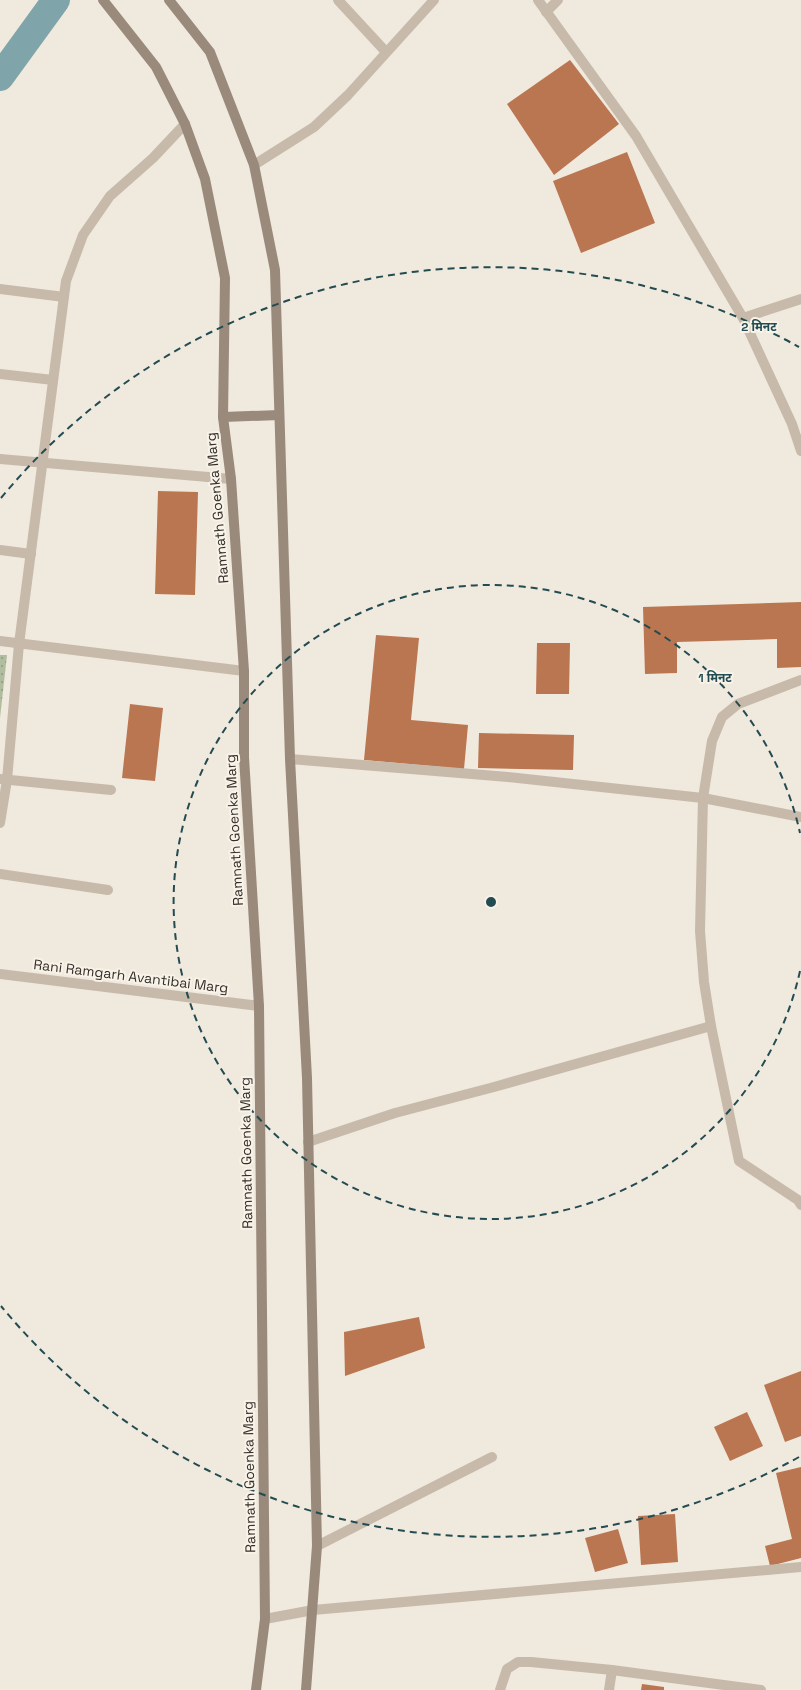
<svg xmlns="http://www.w3.org/2000/svg" width="801" height="1690" viewBox="0 0 801 1690" font-family="'Space Grotesk','Noto Sans Devanagari',sans-serif">
<defs>
<pattern id="park-dots" width="8" height="8" patternUnits="userSpaceOnUse"><rect width="8" height="8" fill="#b0bd9f"/><path d="M2 2h.1M6 6h.1" fill="none" stroke="#909a82" stroke-width="1.8" stroke-linecap="round"/></pattern>
</defs>
<rect width="100%" height="100%" fill="#f0e9dd"/>
<path fill="url(#park-dots)" d="M 0,655 L 7,655 L 0,718 Z"/>
<g fill="none" stroke-linecap="round" stroke-linejoin="round">
<path stroke="#7fa4aa" stroke-width="28" d="M 0,77 L 56,0"/>
</g>
<g fill="#ba7551">
<path d="M 570,60 L 619,124 L 554,175 L 507,104 Z"/>
<path d="M 627,152 L 655,223 L 581,253 L 553,181 Z"/>
<path d="M 158,491 L 198,492 L 195,595 L 155,594 Z"/>
<path d="M 801,602 L 801,667 L 777,668 L 777,639 L 677,642 L 677,673 L 645,674 L 643,607 Z"/>
<path d="M 376,635 L 419,638 L 411,720 L 468,725 L 464,769 L 364,760 Z"/>
<path d="M 537,643 L 570,643 L 569,694 L 536,694 Z"/>
<path d="M 130,704 L 163,708 L 155,781 L 122,778 Z"/>
<path d="M 479,733 L 574,735 L 573,770 L 478,768 Z"/>
<path d="M 419,1317 L 425,1348 L 345,1376 L 344,1332 Z"/>
<path d="M 801,1371 L 801,1436 L 785,1442 L 764,1385 Z"/>
<path d="M 747,1412 L 763,1446 L 730,1461 L 714,1427 Z"/>
<path d="M 801,1467 L 801,1558 L 770,1566 L 765,1546 L 792,1539 L 776,1473 Z"/>
<path d="M 675,1514 L 678,1562 L 641,1565 L 638,1516 Z"/>
<path d="M 618,1529 L 628,1563 L 595,1572 L 585,1538 Z"/>
<path d="M 642,1684 L 664,1687 L 664,1690 L 641,1690 Z"/>
</g>
<g fill="none" stroke-linecap="round" stroke-linejoin="round">
<g stroke="#c7baaa" stroke-width="10">
<path d="M 338,0 L 386,52"/>
<path d="M 538,0 L 636,136 L 743,318 L 792,424 L 801,451"/>
<path d="M 546,12 L 558,0"/>
<path d="M 254,165 L 314,127 L 348,95 L 434,0"/>
<path d="M 0,289 L 64,297"/>
<path d="M 743,318 L 801,299"/>
<path d="M 0,374 L 53,380"/>
<path d="M 0,459 L 231,479"/>
<path d="M 0,550 L 31,554"/>
<path d="M 0,641 L 244,671"/>
<path d="M 801,680 L 738,704 L 722,717 L 712,741 L 703,798 L 700,931 L 704,982 L 711,1026 L 739,1161 L 798,1200 L 801,1205"/>
<path d="M 290,759 L 508,777 L 703,798 L 801,817"/>
<path d="M 0,779 L 111,790"/>
<path d="M 0,823 L 7,780 L 19,644 L 66,281 L 83,235 L 110,196 L 153,158 L 185,124"/>
<path d="M 0,874 L 108,890"/>
<path d="M 0,974 L 259,1006"/>
<path d="M 308,1142 L 395,1113 L 494,1087 L 711,1026"/>
<path d="M 317,1546 L 492,1457"/>
<path d="M 265,1619 L 313,1610 L 801,1567"/>
<path d="M 500,1690 L 507,1669 L 518,1662 L 531,1662 L 612,1670 L 761,1690"/>
<path d="M 609,1690 L 612,1670"/>
</g>
<g stroke="#9a8a7c" stroke-width="10">
<path d="M 103,0 L 156,67 L 185,124 L 205,179 L 225,278 L 223,417 L 231,479 L 244,671 L 244,757 L 259,1006 L 265,1619 L 256,1690"/>
<path d="M 169,0 L 210,52 L 254,165 L 275,270 L 290,759 L 307,1078 L 317,1546 L 306,1690"/>
<path d="M 223,417 L 279,415"/>
</g>
</g>
<g fill="none" stroke="#234b52" stroke-width="2" stroke-dasharray="7 5">
<path d="M800 971A317 317 0 1 1 800 833"/>
<path d="M799 1457A635 635 0 0 1 1 1306M1 498A635 635 0 0 1 799 347"/>
</g>
<g text-anchor="middle" dominant-baseline="central" stroke-width="4" stroke-linejoin="round" paint-order="stroke">
<g font-size="14" fill="#352e29" stroke="#f8f3e9">
<text transform="translate(217 508) rotate(-95)">Ramnath Goenka Marg</text>
<text transform="translate(234 830) rotate(-93)">Ramnath Goenka Marg</text>
<text transform="translate(131 976) rotate(7)">Rani Ramgarh Avantibai Marg</text>
<text transform="translate(246 1153) rotate(-91)">Ramnath Goenka Marg</text>
<text transform="translate(249 1477) rotate(-91)">Ramnath Goenka Marg</text>
</g>
</g>
<circle cx="491" cy="902" r="6" fill="#234b52" stroke="#f8f3e9" stroke-width="2"/>
<g font-size="12" text-anchor="middle" font-weight="bold" fill="#234b52" stroke="#f8f3e9" stroke-width="4" stroke-linejoin="round" paint-order="stroke">
<text x="759" y="331">2 मिनट</text>
<text x="715" y="682">1 मिनट</text>
</g>
</svg>
